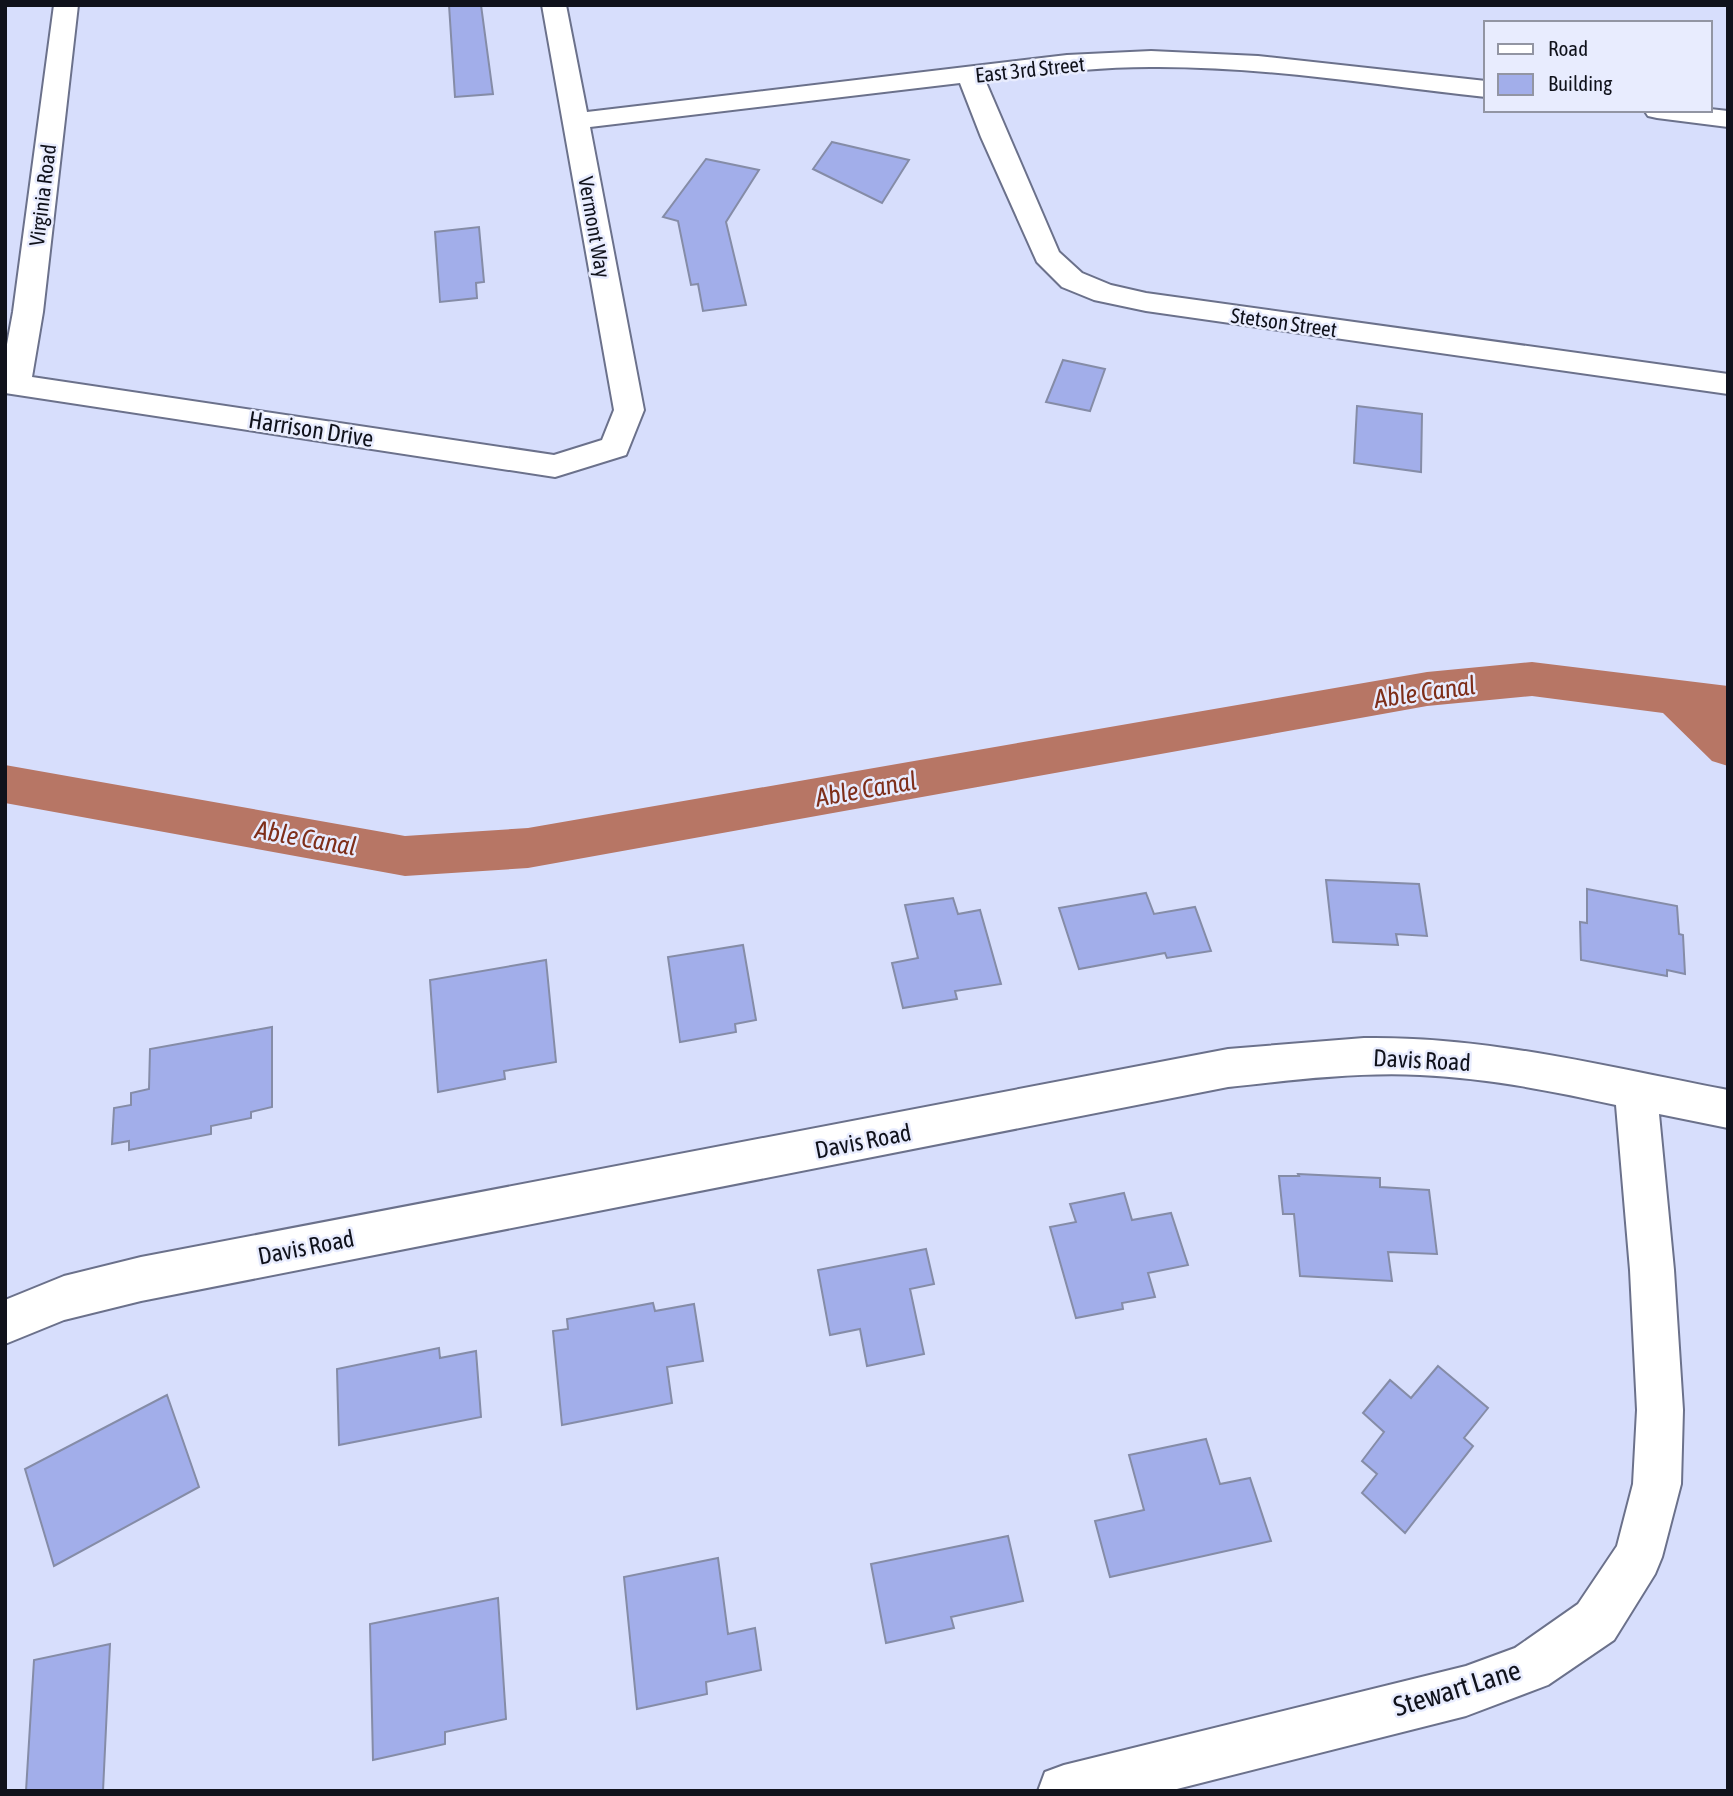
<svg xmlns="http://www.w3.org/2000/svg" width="1733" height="1796" viewBox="0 0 1733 1796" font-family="'Asap Condensed',sans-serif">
<rect width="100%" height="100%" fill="#d7defc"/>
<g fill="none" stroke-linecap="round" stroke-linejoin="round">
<path fill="#b77665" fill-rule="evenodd" d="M 1532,662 L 1728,686 L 1728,766 L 1712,761 L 1663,713 L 1532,696 L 1427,706 L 528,868 L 405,876 L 5,803 L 5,765 L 405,836 L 528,828 L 1427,672 Z"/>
</g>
<g fill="#a2aeea" stroke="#858ca7" stroke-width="2">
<path d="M 449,5 L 481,5 L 493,94 L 455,97 Z"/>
<path d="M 832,142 L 909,160 L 882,203 L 813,169 Z"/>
<path d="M 706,159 L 759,170 L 726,222 L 746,305 L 703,311 L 698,284 L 691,285 L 678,221 L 663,217 Z"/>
<path d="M 479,227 L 484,282 L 476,283 L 477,298 L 440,302 L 435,232 Z"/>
<path d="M 1063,360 L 1105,369 L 1090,411 L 1046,402 Z"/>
<path d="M 1357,406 L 1422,414 L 1421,472 L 1354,463 Z"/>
<path d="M 1326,880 L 1419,884 L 1427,936 L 1396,934 L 1398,945 L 1333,942 Z"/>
<path d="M 1587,889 L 1677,906 L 1679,934 L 1683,935 L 1685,974 L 1667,970 L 1667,976 L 1581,960 L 1580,922 L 1587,923 Z"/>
<path d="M 1146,893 L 1154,914 L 1195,907 L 1211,951 L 1167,958 L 1165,953 L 1079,969 L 1059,908 Z"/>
<path d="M 953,898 L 958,914 L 980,910 L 1001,984 L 955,991 L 957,999 L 903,1008 L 892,963 L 918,958 L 905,905 Z"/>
<path d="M 743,945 L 756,1020 L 735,1024 L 736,1032 L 680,1042 L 668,957 Z"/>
<path d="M 546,960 L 556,1062 L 504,1071 L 505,1079 L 438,1092 L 430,980 Z"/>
<path d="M 272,1027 L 272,1107 L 251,1112 L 251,1118 L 211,1126 L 211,1134 L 129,1150 L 129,1141 L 112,1144 L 114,1108 L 131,1105 L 131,1093 L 149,1089 L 150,1049 Z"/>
<path d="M 1298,1174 L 1380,1178 L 1380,1187 L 1429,1190 L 1437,1254 L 1388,1252 L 1392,1281 L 1300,1276 L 1294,1214 L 1283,1214 L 1279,1176 L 1299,1176 Z"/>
<path d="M 1124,1193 L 1132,1220 L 1171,1213 L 1188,1265 L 1148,1273 L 1155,1297 L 1122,1303 L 1123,1309 L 1076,1318 L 1050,1227 L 1076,1222 L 1070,1204 Z"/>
<path d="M 926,1249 L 934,1284 L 910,1289 L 924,1354 L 867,1366 L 860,1329 L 830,1335 L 818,1270 Z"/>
<path d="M 653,1303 L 655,1311 L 694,1304 L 703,1361 L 667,1367 L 672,1403 L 562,1425 L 553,1331 L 568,1329 L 567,1319 Z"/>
<path d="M 439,1348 L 440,1358 L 476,1351 L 481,1417 L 339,1445 L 337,1369 Z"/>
<path d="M 1438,1366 L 1488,1408 L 1464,1438 L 1473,1446 L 1405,1533 L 1362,1493 L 1377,1474 L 1362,1461 L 1384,1432 L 1363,1413 L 1390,1380 L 1411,1398 Z"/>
<path d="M 167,1395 L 199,1487 L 54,1566 L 25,1469 Z"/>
<path d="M 1206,1439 L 1220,1484 L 1250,1478 L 1271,1541 L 1110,1577 L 1095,1521 L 1144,1510 L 1129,1455 Z"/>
<path d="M 1008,1536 L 1023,1601 L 951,1617 L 954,1628 L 886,1643 L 871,1564 Z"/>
<path d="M 718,1558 L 728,1634 L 755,1628 L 761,1670 L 706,1682 L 707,1694 L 637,1709 L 624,1577 Z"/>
<path d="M 498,1598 L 506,1719 L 445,1732 L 445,1744 L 373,1760 L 370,1624 Z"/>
<path d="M 110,1644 L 103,1791 L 26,1791 L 34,1660 Z"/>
</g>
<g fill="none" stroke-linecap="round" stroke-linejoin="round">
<defs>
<g id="minor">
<path d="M 54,5 L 78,5 L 43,312 L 32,377 L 554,455 L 602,440 L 614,410 L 542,5 L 566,5 L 587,112 L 1067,55 L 1151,51 L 1258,56 L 1486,81 L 1486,97 C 1375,85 1262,66 1150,67 C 1095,67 1040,74 985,80 L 1059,252 L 1082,273 L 1111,285 L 1146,293 L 1728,374 L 1728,394 L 1146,311 L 1094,300 L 1062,287 L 1037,262 L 981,137 L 960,83 L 590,127 L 644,410 L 626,455 L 555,477 L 5,393 L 5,355 L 13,312 Z"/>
<path d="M 1710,109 L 1728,111 L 1728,127 L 1657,118 L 1648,116 L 1644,110 Z"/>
<path d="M 1364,1038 C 1488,1036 1607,1067 1728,1090 L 1728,1128 L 1659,1114 L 1674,1270 L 1683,1410 L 1681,1484 L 1662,1557 L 1655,1574 L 1614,1640 L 1548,1685 L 1466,1716 L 1169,1791 L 1038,1791 L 1045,1772 L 1064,1765 L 1466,1666 L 1515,1648 L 1578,1604 L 1617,1546 L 1633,1484 L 1637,1410 L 1630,1270 L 1616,1105 C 1552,1091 1487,1078 1420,1075 C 1356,1072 1292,1080 1228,1087 L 141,1301 L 64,1320 L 5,1344 L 5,1300 L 64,1276 L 141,1257 L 1228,1049 Z"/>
</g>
</defs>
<use href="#minor" stroke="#6b718b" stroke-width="4"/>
<use href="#minor" fill="#fff" fill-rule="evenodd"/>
</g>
<g text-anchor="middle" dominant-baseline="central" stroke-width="5" stroke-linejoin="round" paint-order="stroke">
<g font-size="21" fill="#10121b" stroke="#e8ecfe">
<text transform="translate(1030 69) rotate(-6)">East 3rd Street</text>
<text transform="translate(42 195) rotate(-83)">Virginia Road</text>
<text transform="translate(595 227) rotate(80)">Vermont Way</text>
<text transform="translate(1284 322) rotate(8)">Stetson Street</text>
</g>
<g font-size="24" fill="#10121b" stroke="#e8ecfe">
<text transform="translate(311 429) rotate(9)">Harrison Drive</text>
<text transform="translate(1422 1060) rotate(3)">Davis Road</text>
<text transform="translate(863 1141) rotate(-11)">Davis Road</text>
<text transform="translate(306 1247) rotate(-11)">Davis Road</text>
</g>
<g font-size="26" font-style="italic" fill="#7e2e19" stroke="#e8ecfe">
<text transform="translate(1425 692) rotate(-8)">Able Canal</text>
<text transform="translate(866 789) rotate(-10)">Able Canal</text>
<text transform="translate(306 838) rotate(10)">Able Canal</text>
</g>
<g font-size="28" fill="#10121b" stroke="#e8ecfe">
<text transform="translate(1457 1688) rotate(-17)">Stewart Lane</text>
</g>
</g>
<rect width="1733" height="1796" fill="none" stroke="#10121b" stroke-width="14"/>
<rect x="1484" y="21" width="228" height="91" fill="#e8ecfe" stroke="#9295a3" stroke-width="2"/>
<rect x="1498" y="44" width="35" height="10" fill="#ffffff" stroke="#9295a3" stroke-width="2"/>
<text x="1548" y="56" font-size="21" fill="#10121b">Road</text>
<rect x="1498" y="74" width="35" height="21" fill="#a2aeea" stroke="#9295a3" stroke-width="2"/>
<text x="1548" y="91" font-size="21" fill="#10121b">Building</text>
</svg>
